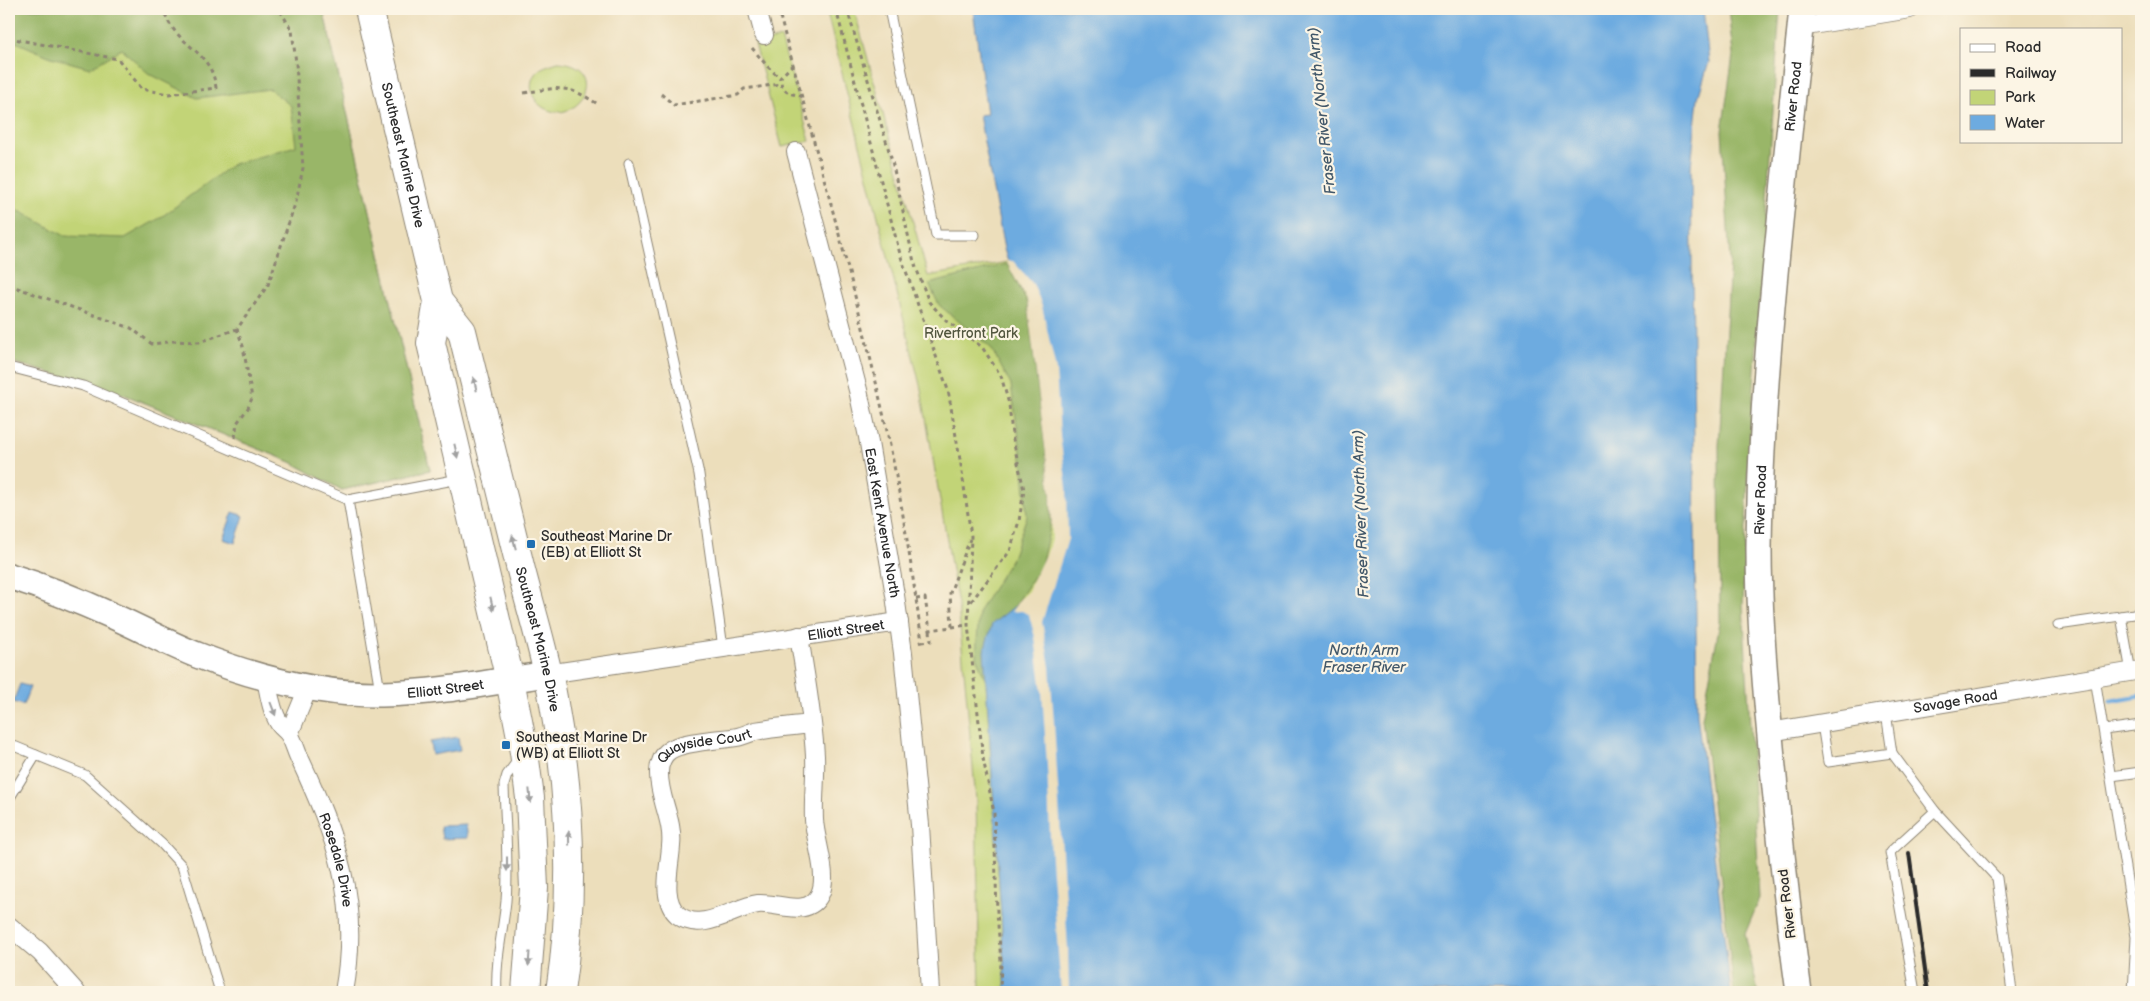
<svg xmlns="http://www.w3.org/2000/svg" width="2150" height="1001" viewBox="0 0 2150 1001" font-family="'Balsamiq Sans',sans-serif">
<rect width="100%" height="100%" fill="#fcf5e5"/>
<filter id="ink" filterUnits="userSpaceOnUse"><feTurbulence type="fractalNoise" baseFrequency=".02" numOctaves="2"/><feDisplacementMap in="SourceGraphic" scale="10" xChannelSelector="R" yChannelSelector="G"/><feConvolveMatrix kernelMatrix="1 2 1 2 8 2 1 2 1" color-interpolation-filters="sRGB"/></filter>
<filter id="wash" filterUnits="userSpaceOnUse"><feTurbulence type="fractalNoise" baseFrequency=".0096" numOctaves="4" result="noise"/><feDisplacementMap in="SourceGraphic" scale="20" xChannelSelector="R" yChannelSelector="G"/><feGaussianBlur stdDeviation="1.12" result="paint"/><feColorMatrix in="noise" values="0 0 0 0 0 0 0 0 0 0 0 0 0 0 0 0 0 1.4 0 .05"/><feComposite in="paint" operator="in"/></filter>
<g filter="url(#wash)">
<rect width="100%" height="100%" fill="#ecdebb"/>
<g fill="#c2d477" stroke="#768051">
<path d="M 9,9 L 323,9 L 430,470 L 342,490 L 291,462 L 123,394 L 9,361 Z"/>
<path d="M 826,9 L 854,9 L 928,276 L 1008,262 L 1029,299 L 1054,541 L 1029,595 L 984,651 L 1006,992 L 980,992 L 976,800 L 958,605 L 921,389 Z"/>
<path d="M 781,38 L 810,141 L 782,147 L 755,44 Z"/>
<path d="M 558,62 C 614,65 579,128 544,108 C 530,100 526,79 540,69 C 545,66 552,64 558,62 Z"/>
</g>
<g fill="#99b668" stroke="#62704a">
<path d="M 9,9 L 323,9 L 430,470 L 342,490 L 291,462 L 123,394 L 9,361 L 9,205 L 65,236 L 125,238 L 160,218 L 233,164 L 296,146 L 291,106 L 270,89 L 197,98 L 148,73 L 122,49 L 90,68 L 51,57 L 9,39 Z"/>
<path d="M 1728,9 L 1780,9 L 1748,472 L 1743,605 L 1760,898 L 1745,934 L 1758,992 L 1734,992 L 1702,718 L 1720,622 L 1719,446 L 1730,262 L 1722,131 L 1733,55 Z"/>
<path d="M 1007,264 L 1027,302 L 1051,495 L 1051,523 L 1041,566 L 1011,612 L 993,697 L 976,657 L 979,611 L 1012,558 L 1027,516 L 1022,459 L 1011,385 L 991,348 L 939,305 L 929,284 Z"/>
</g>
<g fill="#6dabe0" stroke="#4c6b86">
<path d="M 973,9 L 1703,9 L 1709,62 L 1698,98 L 1691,167 L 1697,714 L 1731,992 L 1006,992 L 984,651 L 992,624 L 1029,595 L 1054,541 L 1053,495 L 1029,299 L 1008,262 L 1004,249 L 979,115 L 987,114 Z"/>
<path d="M 233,512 L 244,516 L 235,543 L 223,539 Z"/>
<path d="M 20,684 L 30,687 L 23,705 L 13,702 Z"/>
<path d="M 458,737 L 460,750 L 432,755 L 430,742 Z"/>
<path d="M 466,825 L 468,838 L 442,839 L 440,826 Z"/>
</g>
<path fill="#ecdebb" d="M 1006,261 L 1013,261 L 1033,284 L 1042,306 L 1056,370 L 1060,435 L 1067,488 L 1068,539 L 1042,622 L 1050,667 L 1054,723 L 1068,949 L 1069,992 L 1061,992 L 1051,859 L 1047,764 L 1042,692 L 1035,637 L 1029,615 L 1022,611 L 1011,612 L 1020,599 L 1027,593 L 1052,540 L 1051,495 L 1027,300 Z"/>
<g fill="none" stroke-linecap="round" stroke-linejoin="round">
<path stroke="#6dabe0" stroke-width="5" d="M 2111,701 L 2141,696"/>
</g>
</g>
<g filter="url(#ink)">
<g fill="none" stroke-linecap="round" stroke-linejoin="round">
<defs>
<g id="lane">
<path d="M 889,9 L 936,235 L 975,235"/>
<path d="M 629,163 L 699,474 L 723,648"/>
<path d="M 9,367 L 83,386 L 348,500"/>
<path d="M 2121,616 L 2131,672"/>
<path d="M 2058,625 L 2141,613"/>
<path d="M 2095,678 L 2136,937 L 2133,992"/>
<path d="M 380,691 L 348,500 L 459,479"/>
<path d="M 1822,724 L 1828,762 L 1892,753 L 1886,713"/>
<path d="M 2104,730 L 2141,725"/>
<path d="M 9,744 L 85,775 L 162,844 L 182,866 L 220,992"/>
<path d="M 1892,753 L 1935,811 L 1997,878 L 2012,992"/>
<path d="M 2111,776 L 2141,772"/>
<path d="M 9,799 L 36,755"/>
<path d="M 497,992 C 495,962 503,931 506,901 C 509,862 505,823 504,785 L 507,775 L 518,760"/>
<path d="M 1915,992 L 1890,852 L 1935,811"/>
</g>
<g id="street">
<path d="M 757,9 L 764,35"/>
<path d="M 1800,27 L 1910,9"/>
<path id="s1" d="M 796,152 L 858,390 L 868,437 L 895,595 L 903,653 L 920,825 L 930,992"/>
<path id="s2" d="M 799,636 C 805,675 813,716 815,756 C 816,777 813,798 814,820 C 815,841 829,875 820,894 C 808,919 777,902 758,904 C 734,907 702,934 678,915 C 660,900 670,866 671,846 C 674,820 658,797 659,772 C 659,764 663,754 670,750 C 683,741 720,740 737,737 C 743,736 749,733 755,731 C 773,728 792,726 811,724"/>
<path id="s3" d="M 547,674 L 899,622"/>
<path id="s4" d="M 266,679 C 269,693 271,710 279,723 C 281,727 286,730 289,734 C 293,740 295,748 298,755 C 336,837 361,900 344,992"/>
<path id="s5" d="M 1770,732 L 2141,670"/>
<path d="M 289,734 L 308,688"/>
<path d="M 9,926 L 40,952 L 76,992"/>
</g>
<g id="secondary">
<path id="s6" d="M 9,576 C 45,587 80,601 115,617 C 142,629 169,644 197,655 C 256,678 318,695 382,694 C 437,693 492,682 547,674"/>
<path id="s7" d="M 1799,992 C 1787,907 1778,822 1770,736 C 1764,673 1759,611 1759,548 C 1761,368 1784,188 1802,9"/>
</g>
<g id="primary">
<path id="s8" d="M 369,9 L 438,301 L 431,343 L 510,680 L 524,752 L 530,798 L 534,888 L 526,992"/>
<path id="s9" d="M 438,301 L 462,331 C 481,408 500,485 519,562 C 530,607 545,653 553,698 C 571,796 575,894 560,992"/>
</g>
</defs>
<use href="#lane" stroke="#8c8473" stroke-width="11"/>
<use href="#street" stroke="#8c8473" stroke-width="20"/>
<use href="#secondary" stroke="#8c8473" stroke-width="28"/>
<use href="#primary" stroke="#8c8473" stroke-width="30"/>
<g stroke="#8c8473" stroke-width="3" stroke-dasharray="4 4" stroke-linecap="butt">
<path d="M 778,9 C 813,140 851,271 881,404 C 899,482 911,562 922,642 L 918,643"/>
<path d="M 836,9 L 900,254 L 948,390 L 961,465 L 971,536 L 968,625 L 983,758 L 994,813 L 997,913 L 1001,961 L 1000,992"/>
<path d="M 847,9 L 892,161 L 914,262 L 929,302 L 946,320 L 982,347 L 1001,376 L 1009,404 L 1012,435 L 1024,490 L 1019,521 L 1010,551 L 970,603"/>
<path d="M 9,38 L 118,59 L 142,89 L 169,94 L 216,88 C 212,55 188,50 171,26 C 168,21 165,14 163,9"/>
<path d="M 752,48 L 768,67 L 780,78"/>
<path d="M 793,64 L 780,78 L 782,87 L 788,93 L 802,96"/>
<path d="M 524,93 C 558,87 568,84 599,105"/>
<path d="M 661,94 L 674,105 L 738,95 L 744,89 L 781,84"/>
<path d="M 9,285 L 131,328 L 152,344 L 175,341 L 199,342 L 237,329 L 268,285 L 296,201 L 303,168 L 296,63 L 292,30 L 279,9"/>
<path d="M 235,438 L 237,423 L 248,408 L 252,398 L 243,346 L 237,329"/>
<path d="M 916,599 L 925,598 L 930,630 L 952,627 L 950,593 L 970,539"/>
<path d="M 952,627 L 968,625"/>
<path d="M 922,642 L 931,641 L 930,630"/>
</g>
<use href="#lane" stroke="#fff" stroke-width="9"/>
<use href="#street" stroke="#fff" stroke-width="18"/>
<use href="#secondary" stroke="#fff" stroke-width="25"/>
<use href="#primary" stroke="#fff" stroke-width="28"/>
<path stroke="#2b2b2b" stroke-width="4" d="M 1909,853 L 1928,992"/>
</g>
<defs><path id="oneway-solid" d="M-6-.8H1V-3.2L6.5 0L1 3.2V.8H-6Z" transform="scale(1.25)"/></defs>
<g fill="#a0a0a0">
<use href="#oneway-solid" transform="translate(475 384) rotate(-104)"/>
<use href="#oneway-solid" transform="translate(456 451) rotate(77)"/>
<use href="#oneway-solid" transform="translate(514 542) rotate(-104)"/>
<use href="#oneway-solid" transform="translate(492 604) rotate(77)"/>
<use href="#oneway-solid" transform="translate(273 709) rotate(69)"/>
<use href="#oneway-solid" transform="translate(530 796) rotate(85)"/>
<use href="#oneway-solid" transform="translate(569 838) rotate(-91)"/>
<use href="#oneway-solid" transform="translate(507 864) rotate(90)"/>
<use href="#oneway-solid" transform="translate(529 959) rotate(94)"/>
</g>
</g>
<g fill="#1f6fb2" stroke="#fcf5e5" stroke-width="2">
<rect x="526" y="539" width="10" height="10" rx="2.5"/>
<rect x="501" y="740" width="10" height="10" rx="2.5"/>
</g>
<g text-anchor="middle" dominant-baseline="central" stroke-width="4.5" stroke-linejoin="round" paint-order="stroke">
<g font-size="14" fill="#2b2b2b" stroke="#fcf5e5">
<text stroke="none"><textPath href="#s7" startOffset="899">River Road</textPath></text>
<text stroke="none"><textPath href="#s8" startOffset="150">Southeast Marine Drive</textPath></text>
<text stroke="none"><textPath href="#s7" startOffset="494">River Road</textPath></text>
<text stroke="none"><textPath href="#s1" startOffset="381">East Kent Avenue North</textPath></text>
<text stroke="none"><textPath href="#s3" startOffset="302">Elliott Street</textPath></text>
<text stroke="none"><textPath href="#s9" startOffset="356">Southeast Marine Drive</textPath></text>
<text stroke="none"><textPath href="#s6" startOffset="458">Elliott Street</textPath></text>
<text stroke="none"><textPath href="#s5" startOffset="188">Savage Road</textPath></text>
<text stroke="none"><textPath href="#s2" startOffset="619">Quayside Court</textPath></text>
<text stroke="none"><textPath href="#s4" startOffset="196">Rosedale Drive</textPath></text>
<text transform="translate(1787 904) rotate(-97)">River Road</text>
</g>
<g font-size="14" fill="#51553e" stroke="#fcf5e5">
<text x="971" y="333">Riverfront Park</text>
</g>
<g font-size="14" fill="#2b2b2b" stroke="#fcf5e5" text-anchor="start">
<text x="541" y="536">Southeast Marine Dr<tspan x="541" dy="16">(EB) at Elliott St</tspan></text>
<text x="516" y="737">Southeast Marine Dr<tspan x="516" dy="16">(WB) at Elliott St</tspan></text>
</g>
<g font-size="15" font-style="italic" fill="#42586a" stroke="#fcf5e5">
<text transform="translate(1322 111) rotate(-96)">Fraser River (North Arm)</text>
<text transform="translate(1361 514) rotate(-92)">Fraser River (North Arm)</text>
<text x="1364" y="650">North Arm<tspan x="1364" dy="17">Fraser River</tspan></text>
</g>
</g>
<rect width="2150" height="1001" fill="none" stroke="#fcf5e5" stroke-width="30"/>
<rect x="1960" y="28" width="162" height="115" fill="#fcf5e5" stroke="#a8a49b"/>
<rect x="1970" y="44" width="25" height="8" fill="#ffffff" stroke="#a8a49b"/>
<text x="2005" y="52" font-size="15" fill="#2b2b2b">Road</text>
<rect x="1970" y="69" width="25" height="8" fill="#2b2b2b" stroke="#a8a49b"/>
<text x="2005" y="78" font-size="15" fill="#2b2b2b">Railway</text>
<rect x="1970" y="90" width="25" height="15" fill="#c2d477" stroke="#a8a49b"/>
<text x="2005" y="102" font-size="15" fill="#2b2b2b">Park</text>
<rect x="1970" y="115" width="25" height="15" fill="#6dabe0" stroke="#a8a49b"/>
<text x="2005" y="128" font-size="15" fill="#2b2b2b">Water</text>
</svg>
